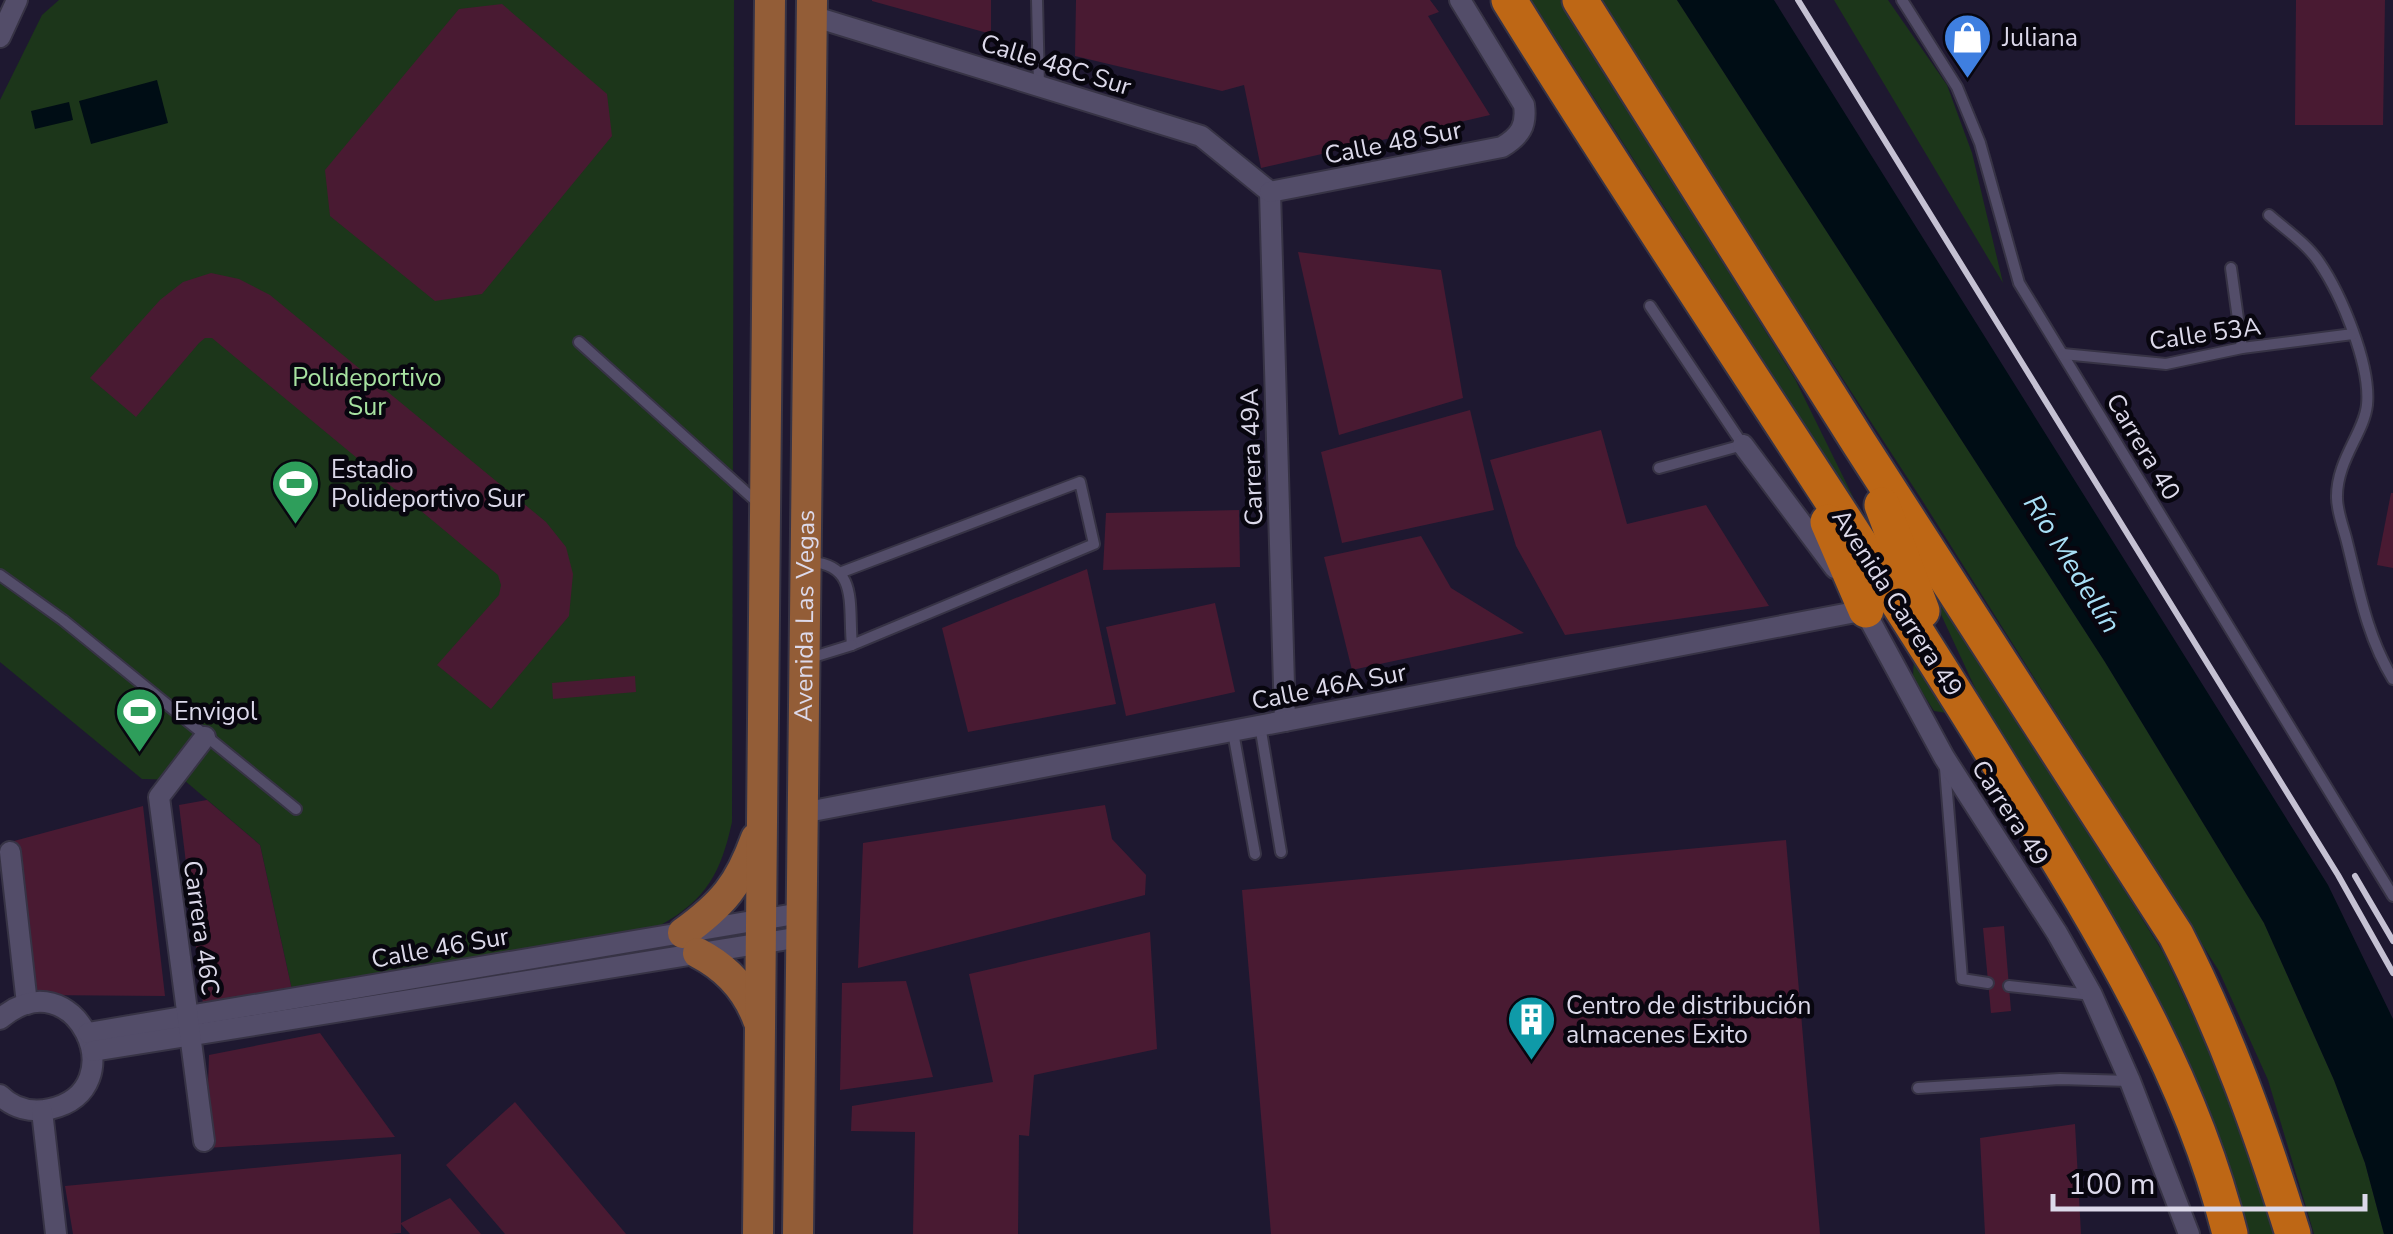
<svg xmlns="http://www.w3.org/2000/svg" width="2393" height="1234" viewBox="0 0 2393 1234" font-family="'Nunito Sans',sans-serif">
<rect width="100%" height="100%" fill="#1e1830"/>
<g fill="#1c361a">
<path d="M 59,0 L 734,0 L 732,822 C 721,872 707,899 661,925 L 292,990 L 260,845 L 184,780 L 142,779 L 0,662 L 0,100 L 42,15 Z"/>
<path d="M 1531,0 L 1560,0 L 1795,379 L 1860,511 Z"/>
<path d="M 1601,0 L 1677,0 L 2105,662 L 2264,923 L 2334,1080 L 2365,1163 L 2384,1234 L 2314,1234 L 2268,1080 L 2219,971 L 1922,500 L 1690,145 Z"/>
<path d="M 1834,0 L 1888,0 L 1947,85 L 1972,153 L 2003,283 Z"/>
<path d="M 1906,539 L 2164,954 L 2225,1085 L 2265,1198 L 2274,1234 L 2248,1234 L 2197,1090 L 1989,718 Z"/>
<path d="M 1914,654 L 1947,713 L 1934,711 L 1913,678 Z"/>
</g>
<g fill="#000d15">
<path d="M 1677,0 L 1774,0 L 2328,885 L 2393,1019 L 2393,1234 L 2384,1234 L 2365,1163 L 2334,1080 L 2264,923 L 2105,662 Z"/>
<path d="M 157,80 L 168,123 L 91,144 L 79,101 Z"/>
<path d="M 69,102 L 73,120 L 35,129 L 31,111 Z"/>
</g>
<g fill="#491a32">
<path d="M 991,0 L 991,34 L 872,1 L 872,0 Z"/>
<path d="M 1076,0 L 1430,0 L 1439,12 L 1428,16 L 1490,115 L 1261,168 L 1244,85 L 1222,91 L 1075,56 Z"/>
<path d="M 2296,0 L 2385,0 L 2383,125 L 2295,125 Z"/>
<path d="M 502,4 L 607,94 L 612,136 L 482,294 L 435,301 L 330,216 L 325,170 L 459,9 Z"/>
<path d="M 1298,252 L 1441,270 L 1463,398 L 1339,435 Z"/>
<path d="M 211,273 L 239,279 L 270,295 L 546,522 L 566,547 L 573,574 L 569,616 L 491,709 L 437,665 L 499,595 L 501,585 L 498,575 L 438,525 L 212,338 L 205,338 L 199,343 L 136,417 L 90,378 L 160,300 L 183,282 Z"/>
<path d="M 1470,410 L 1494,510 L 1342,543 L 1321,452 Z"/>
<path d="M 1601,430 L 1627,524 L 1706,505 L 1769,606 L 1565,635 L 1516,546 L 1490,460 Z"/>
<path d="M 2391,493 L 2393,493 L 2393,568 L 2377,565 Z"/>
<path d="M 1239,510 L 1240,567 L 1103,570 L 1106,513 Z"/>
<path d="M 1421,536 L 1451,588 L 1524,633 L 1352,670 L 1324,557 Z"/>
<path d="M 1087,569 L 1116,704 L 968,732 L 942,628 Z"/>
<path d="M 1215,603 L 1235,692 L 1126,716 L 1106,627 Z"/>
<path d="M 635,676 L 636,692 L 553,699 L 552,683 Z"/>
<path d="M 207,800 L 260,845 L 292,990 L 203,1004 L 179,805 Z"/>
<path d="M 1105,805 L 1112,839 L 1146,875 L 1145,895 L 858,968 L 863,843 Z"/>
<path d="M 143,806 L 165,996 L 35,995 L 14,841 Z"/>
<path d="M 1786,840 L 1820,1234 L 1271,1234 L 1242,890 Z"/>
<path d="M 2004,926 L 2011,1011 L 1991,1013 L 1983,928 Z"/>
<path d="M 1150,932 L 1157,1049 L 1034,1075 L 1029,1136 L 1019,1135 L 1018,1234 L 913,1234 L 915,1132 L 851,1131 L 852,1106 L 993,1082 L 969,974 Z"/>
<path d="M 906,981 L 933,1077 L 840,1090 L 842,983 Z"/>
<path d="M 320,1033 L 395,1137 L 206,1148 L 209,1055 Z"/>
<path d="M 515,1102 L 626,1234 L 505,1234 L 446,1165 Z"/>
<path d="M 2075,1124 L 2081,1234 L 1985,1234 L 1980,1138 Z"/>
<path d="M 401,1154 L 401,1223 L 450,1198 L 481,1234 L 410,1234 L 401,1224 L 401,1233 L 389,1234 L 73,1234 L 65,1186 Z"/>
</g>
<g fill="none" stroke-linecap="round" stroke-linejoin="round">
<defs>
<g id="lane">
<path d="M 1037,0 L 1039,86"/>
<path d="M 1902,0 L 1957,87 L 1980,143 L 2019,283 L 2393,896"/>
<path d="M 2269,215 C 2285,229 2307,244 2319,262 C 2341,294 2371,365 2367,405 C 2364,433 2336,461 2337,498 C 2337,512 2344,529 2347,542 C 2359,590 2367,637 2393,679"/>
<path d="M 2231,268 L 2242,348"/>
<path d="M 1650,306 L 1743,445 L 1659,468"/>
<path d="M 579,342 L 757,502"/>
<path d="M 2063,354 L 2166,364 L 2242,348 L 2353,334"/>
<path d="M 811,562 C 859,565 848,606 852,645 L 1094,544 L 1080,482 L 842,572"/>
<path d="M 0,575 L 63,620 L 296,809"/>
<path d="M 810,658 L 852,645"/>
<path d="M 1260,725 L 1281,852"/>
<path d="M 1233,732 L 1255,854"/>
<path d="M 1945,768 L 1962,979 L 1988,983"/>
<path d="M 2009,986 L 2092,995"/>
<path d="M 1918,1088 L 2060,1079 L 2129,1081"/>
</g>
<g id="street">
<path d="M 812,16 L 1201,136 L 1270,192"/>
<path d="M 0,37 L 17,0"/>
<path d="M 1270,192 L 1285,721"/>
<path d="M 1270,192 L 1502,147 C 1520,136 1527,126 1524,105 L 1460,0"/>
<path d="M 1743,445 L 1835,568"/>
<path d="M 1861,604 L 1944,757 L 2057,933 L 2092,995 L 2130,1081 L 2189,1234"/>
<path d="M 802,813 L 1866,610"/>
<path d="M 10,852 L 27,1004"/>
<path d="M 0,1019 C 75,955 137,1090 50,1109 C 31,1113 13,1108 0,1095"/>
<path d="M 88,1033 L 801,913"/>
<path d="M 93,1051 L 801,937"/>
<path d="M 42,1111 L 56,1234"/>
<path d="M 204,1141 L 159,797 L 205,737"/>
</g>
<g id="primary">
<path d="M 683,933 C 723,904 739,885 756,838"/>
<path d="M 698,953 C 727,968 747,990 758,1020"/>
<path d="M 758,1234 L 770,0"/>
<path id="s1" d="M 798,1234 L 812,0"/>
</g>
<g id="highway">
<path d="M 1509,0 C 1668,257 1840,505 1998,762 C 2089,910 2188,1063 2230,1234"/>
<path d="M 1580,0 L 1859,443 L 2176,935 C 2225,1031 2261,1131 2293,1234"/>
<path d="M 1882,505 L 1922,611"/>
<path d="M 1828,522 L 1866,610"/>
</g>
</defs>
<use href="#lane" stroke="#373345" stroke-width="14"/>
<use href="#street" stroke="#373345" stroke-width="24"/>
<use href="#primary" stroke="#373345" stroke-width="34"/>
<use href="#highway" stroke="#373345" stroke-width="39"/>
<use href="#lane" stroke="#534d69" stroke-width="10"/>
<use href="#street" stroke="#534d69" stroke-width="20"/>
<use href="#primary" stroke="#935d37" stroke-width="30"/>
<use href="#highway" stroke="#be6715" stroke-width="35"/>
<g stroke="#c5c1d3" stroke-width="6">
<path d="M 1798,0 L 2338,875 L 2393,973"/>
<path d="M 2355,876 L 2393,941"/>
</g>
</g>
<defs>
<symbol id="shop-pin" viewBox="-11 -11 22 30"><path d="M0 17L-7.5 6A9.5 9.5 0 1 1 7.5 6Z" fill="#3f7fe0" stroke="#08060f"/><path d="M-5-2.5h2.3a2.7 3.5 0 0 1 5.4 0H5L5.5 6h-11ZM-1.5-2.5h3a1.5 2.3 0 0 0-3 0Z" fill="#fff"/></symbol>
<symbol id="stadium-pin" viewBox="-11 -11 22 30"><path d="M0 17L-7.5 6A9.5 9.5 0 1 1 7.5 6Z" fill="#2e9e5b" stroke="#08060f"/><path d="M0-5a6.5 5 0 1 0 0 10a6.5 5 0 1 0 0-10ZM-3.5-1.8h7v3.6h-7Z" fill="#fff"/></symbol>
<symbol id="building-pin" viewBox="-11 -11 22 30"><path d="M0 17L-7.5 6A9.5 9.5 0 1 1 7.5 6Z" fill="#0f9aa8" stroke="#08060f"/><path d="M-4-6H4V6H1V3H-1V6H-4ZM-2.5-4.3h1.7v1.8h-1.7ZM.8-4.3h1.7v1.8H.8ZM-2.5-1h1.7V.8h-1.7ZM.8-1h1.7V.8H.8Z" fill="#fff"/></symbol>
</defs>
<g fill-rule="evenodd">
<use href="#shop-pin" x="1940" y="10" width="55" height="75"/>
<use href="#stadium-pin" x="268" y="456" width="55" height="75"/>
<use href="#stadium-pin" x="112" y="684" width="55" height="75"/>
<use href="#building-pin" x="1504" y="992" width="55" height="75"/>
</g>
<g text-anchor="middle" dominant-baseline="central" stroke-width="9" stroke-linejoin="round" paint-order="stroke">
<g font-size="25" fill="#dcd9ea" stroke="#08060f" text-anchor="start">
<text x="2002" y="38">Juliana</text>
<text x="331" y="470">Estadio<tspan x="331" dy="29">Polideportivo Sur</tspan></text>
<text x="174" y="712">Envigol</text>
<text x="1566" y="1006">Centro de distribución<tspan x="1566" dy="29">almacenes Exito</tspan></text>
</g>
<g font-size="25" fill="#dcd9ea" stroke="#08060f">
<text transform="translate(1056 65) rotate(17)">Calle 48C Sur</text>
<text transform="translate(1393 143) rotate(-11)">Calle 48 Sur</text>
<text transform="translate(2205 334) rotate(-8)">Calle 53A</text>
<text transform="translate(2143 447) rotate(59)">Carrera 40</text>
<text transform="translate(1252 457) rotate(-92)">Carrera 49A</text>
<text transform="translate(1897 603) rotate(57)">Avenida Carrera 49</text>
<text stroke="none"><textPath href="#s1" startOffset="618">Avenida Las Vegas</textPath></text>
<text transform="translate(1329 687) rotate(-11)">Calle 46A Sur</text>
<text transform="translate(2010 813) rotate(57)">Carrera 49</text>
<text transform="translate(201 928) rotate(82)">Carrera 46C</text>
<text transform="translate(440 948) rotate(-10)">Calle 46 Sur</text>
</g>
<g font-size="25" fill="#a7e2a1" stroke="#08060f">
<text x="367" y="378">Polideportivo<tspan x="367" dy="29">Sur</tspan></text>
</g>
<g font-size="28" font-style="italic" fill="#a8dff6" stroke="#08060f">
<text transform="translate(2072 564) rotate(58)">Río Medellín</text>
</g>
</g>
<path d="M2053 1194v15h312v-15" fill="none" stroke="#dcd9ea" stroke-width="5"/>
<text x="2068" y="1194" font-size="30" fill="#dcd9ea" stroke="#08060f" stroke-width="8" paint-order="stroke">100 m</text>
</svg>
